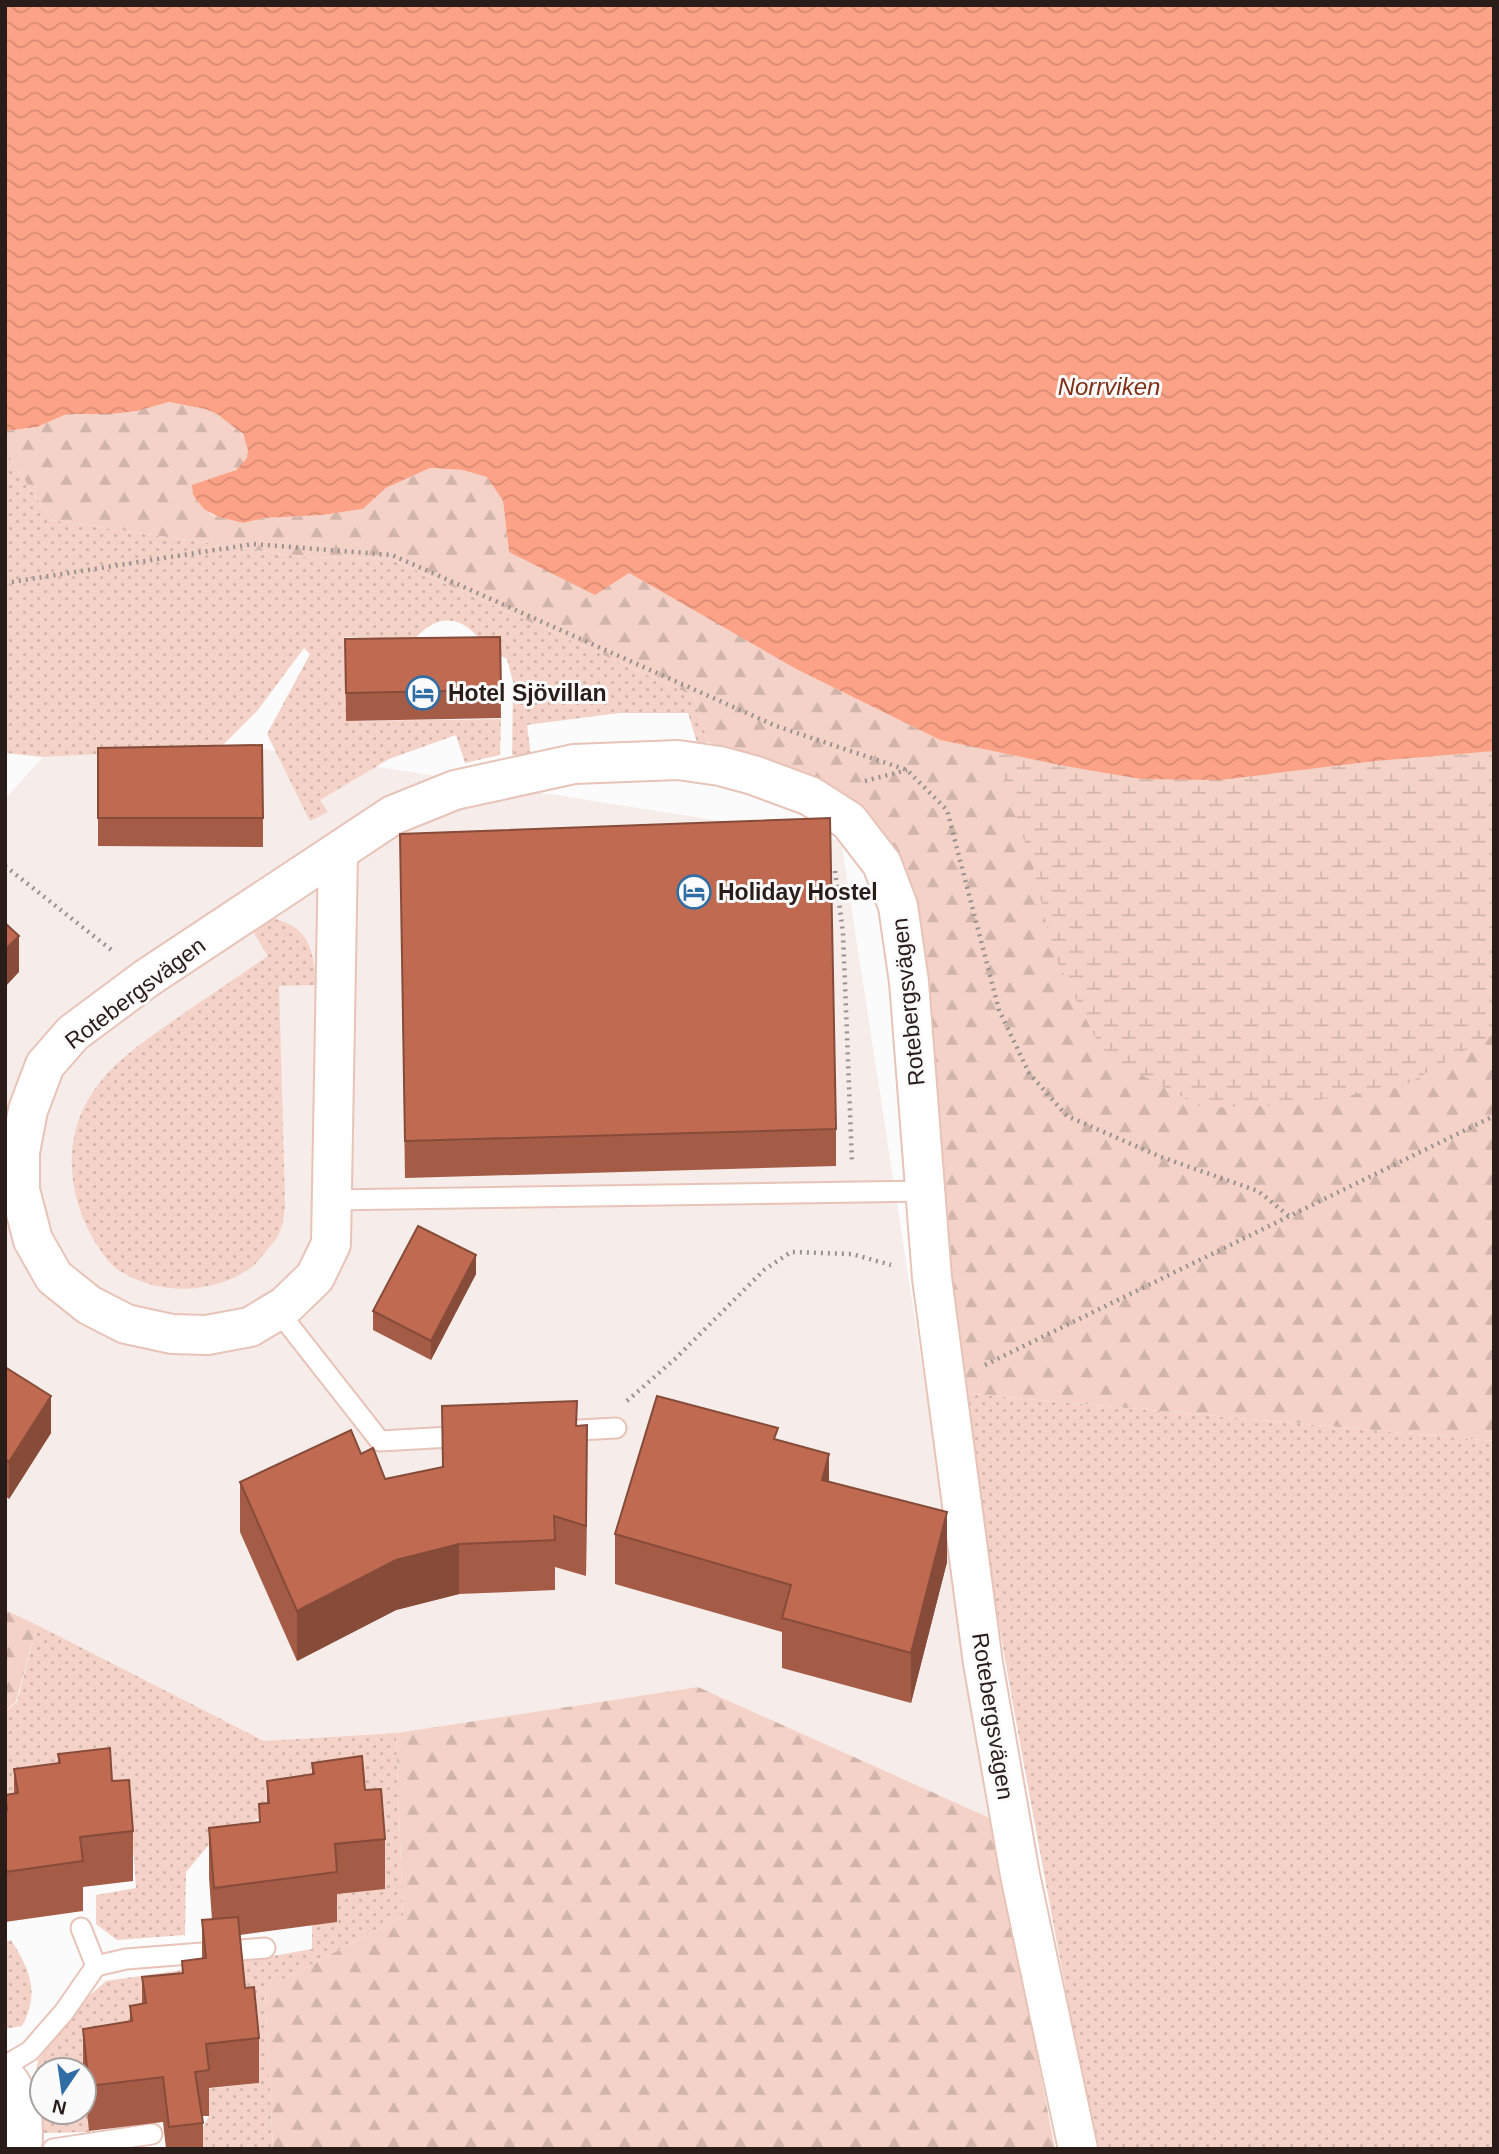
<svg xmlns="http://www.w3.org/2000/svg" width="1499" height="2154" viewBox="0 0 1499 2154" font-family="Arial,sans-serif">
<defs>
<pattern id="grass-dots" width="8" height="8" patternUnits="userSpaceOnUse" patternTransform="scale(1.75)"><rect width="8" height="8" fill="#f4d2c7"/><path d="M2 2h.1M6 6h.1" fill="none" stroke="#d1b4aa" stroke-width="1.8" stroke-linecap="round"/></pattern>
<pattern id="forest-firs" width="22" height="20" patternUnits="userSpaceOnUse" patternTransform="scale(1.75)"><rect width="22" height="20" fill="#f4d2c7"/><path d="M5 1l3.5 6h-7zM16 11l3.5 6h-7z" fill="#d1b4aa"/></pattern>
<pattern id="wetland-marsh" width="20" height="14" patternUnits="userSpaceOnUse" patternTransform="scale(1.75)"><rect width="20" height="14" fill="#f4d2c7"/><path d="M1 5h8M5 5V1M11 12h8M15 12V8" fill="none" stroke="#d1b4aa"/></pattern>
<pattern id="water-waves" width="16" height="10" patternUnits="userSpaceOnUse" patternTransform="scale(1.75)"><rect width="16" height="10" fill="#fca286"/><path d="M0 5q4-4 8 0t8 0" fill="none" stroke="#d88b73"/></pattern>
</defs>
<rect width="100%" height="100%" fill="#fbfbfb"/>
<path fill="#f6ece9" d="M 251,747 L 841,840 L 992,1819 L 698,1687 L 396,1733 L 264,1741 L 5,1610 L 5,799 L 43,757 Z"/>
<g fill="url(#grass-dots)">
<path d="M 5,450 L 51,520 L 303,557 L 391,559 L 694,696 L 708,742 L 698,746 L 688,713 L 619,713 L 527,725 L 531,756 L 512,755 L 513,682 L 507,659 C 501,656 493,653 487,648 C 482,643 478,636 472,631 C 452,613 431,620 415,639 L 345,637 L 346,721 L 501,719 L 500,755 L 465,763 L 456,735 L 389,759 L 320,800 L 328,812 L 310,821 L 267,734 L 310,654 L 304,648 L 257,711 L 220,748 L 43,757 L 5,753 Z"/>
<path d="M 271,918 C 311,927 312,949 317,985 L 279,986 L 285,1202 C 284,1212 284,1224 279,1233 C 277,1239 271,1245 267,1250 C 261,1257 256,1265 249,1269 C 212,1294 162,1295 123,1273 C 110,1266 103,1254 95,1242 C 68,1197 61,1138 93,1092 C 114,1060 149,1038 180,1016 C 209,996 239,976 268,956 L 248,923 Z"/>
<path d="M 961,1393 L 1494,1441 L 1494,2149 L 1096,2149 C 1048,1897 1000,1646 961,1393 Z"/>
<path d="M 37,1625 L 264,1741 L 396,1733 L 403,1916 L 265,1989 L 273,2149 L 200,2149 L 198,2137 L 209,2116 L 206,2089 L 259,2083 L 84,2070 L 42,2070 L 42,2112 L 84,2112 L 84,2083 L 90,2132 L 44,2133 L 36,2124 L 33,2090 L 38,2060 L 84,2000 L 106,1981 L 238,1962 L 312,1949 L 312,1925 L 260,1818 L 213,1840 L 186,1872 L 185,1935 L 117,1940 L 96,1924 L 96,1895 L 136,1888 L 129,1790 L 5,1811 L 5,1712 L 17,1702 Z"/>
<path d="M 11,1940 C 30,1970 40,1993 22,2026 L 5,2029 L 5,1942 Z"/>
</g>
<g fill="url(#forest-firs)">
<path d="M 169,402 C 182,404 195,405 207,410 C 224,416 258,438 246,461 C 241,468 235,469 229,474 C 222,480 214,504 209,513 L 214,516 L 243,523 L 265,518 L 323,515 L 363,509 L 386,488 L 430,468 L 462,470 L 487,477 L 503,501 L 509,552 L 629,573 L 796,669 L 940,740 L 1065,766 L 1494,751 L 1494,1441 L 961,1393 L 911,884 L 850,803 L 708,742 L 694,696 L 391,559 L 303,557 L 51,520 L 5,450 L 5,431 L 37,427 L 67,414 L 112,414 L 137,411 Z"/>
<path d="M 5,1610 L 37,1625 L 16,1702 L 5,1711 Z"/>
<path d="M 698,1687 L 992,1819 L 1055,2149 L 273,2149 L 265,1989 L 403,1916 L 396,1733 Z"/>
</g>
<path fill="url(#wetland-marsh)" d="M 994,751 L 1141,779 L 1494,751 L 1494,1034 L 1402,1087 L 1286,1105 L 1203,1108 L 1104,1055 L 1053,953 L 1033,866 Z"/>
<path fill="url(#water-waves)" d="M 5,5 L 1494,5 L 1494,751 L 1375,761 L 1220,780 L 1141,779 L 1065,766 L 940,740 L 796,669 L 629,573 L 595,595 L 509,552 L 503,501 L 487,477 L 462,470 L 430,468 L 386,488 L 363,509 L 323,515 L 265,518 L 243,523 L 218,517 L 204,509 L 193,495 L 192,485 L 236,470 L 247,458 L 248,450 L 243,434 L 217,414 L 205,409 L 169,402 L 137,411 L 112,414 L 67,414 L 37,427 L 5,431 Z"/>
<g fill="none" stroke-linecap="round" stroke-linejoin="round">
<defs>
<g id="service">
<path d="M 332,1200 L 926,1191"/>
<path d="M 278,1311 L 380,1441 L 468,1436"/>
<path d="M 561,1431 L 616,1428"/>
<path d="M 81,1928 L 96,1966"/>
<path d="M 5,2066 L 30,2051 L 64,2012 L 96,1966 L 126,1959 L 265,1948"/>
<path d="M 53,2149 L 152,2134"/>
</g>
<g id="minor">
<path d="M 338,853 L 331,1244 L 315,1277 L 285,1306 L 250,1327 L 207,1335 L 172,1334 L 126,1324 L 89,1305 L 54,1277 L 33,1240 L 20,1190 L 20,1152 L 28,1110 L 45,1065 L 73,1033 L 147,978 L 393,815 L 455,790 L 574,764 L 678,760 L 720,766 L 753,775 L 810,796 L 849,821 L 882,864 L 898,906 L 909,982 L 932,1278 L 983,1663 L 1020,1875 L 1078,2149"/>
<path d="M 5,2076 C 22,2096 25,2124 22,2149"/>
</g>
</defs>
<use href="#service" stroke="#e7c3b8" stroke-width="23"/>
<use href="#minor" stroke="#e7c3b8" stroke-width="42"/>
<g stroke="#989290" stroke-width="4.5" stroke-dasharray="2 5" stroke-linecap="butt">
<path d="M 5,583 L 253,544 L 392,555 L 776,726 L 907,770 L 947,810 L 999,1010 L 1029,1073 L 1067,1116 L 1161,1157 L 1258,1191 L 1290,1217"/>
<path d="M 865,781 L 907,770"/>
<path d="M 5,866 L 114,952"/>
<path d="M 835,871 L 843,933 L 852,1163"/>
<path d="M 985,1365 L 1494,1116"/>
<path d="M 627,1401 L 676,1358 L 764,1270 L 791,1252 L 852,1254 L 891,1265"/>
</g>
<use href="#service" stroke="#fff" stroke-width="19"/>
<use href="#minor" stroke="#fff" stroke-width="38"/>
</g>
<g fill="#a55c46">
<path d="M 500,637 L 501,718 L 346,721 L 345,639 Z"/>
<path d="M 98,748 L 263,818 L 263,847 L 98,846 Z"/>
<path d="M 400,834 L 836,1129 L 836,1166 L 405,1178 Z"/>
<path d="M 476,1274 L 431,1360 L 373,1330 L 373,1311 Z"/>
<path d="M 5,1367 L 51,1433 L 9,1499 L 5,1496 Z"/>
<path d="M 442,1406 L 577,1426 L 587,1475 L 586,1576 L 555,1567 L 555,1590 L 459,1594 L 396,1610 L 297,1661 L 240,1532 L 240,1482 L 361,1454 L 385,1479 L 442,1467 Z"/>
<path d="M 778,1440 L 829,1481 L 947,1562 L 911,1703 L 782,1668 L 782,1632 L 615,1584 L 615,1534 Z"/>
<path d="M 58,1754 L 112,1781 L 133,1831 L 133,1881 L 83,1887 L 83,1911 L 5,1922 L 5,1795 L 14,1793 L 14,1769 L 58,1763 Z"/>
<path d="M 312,1763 L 365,1790 L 385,1839 L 385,1889 L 337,1894 L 337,1922 L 240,1935 L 245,1988 L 259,2038 L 259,2083 L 209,2088 L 209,2116 L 202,2116 L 203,2123 L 203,2149 L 166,2149 L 163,2122 L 89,2131 L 84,2083 L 84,2070 L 83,2070 L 83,2029 L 130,2022 L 130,2006 L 142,2004 L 142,1977 L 182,1973 L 182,1961 L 202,1958 L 202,1920 L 212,1920 L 209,1878 L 209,1828 L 259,1822 L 259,1804 L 267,1803 L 267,1781 L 312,1775 Z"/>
</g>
<g fill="#864b39">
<path d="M 19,936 L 19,972 L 5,987 L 5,950 Z"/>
<path d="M 476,1255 L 476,1274 L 431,1360 L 431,1341 Z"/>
<path d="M 51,1396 L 51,1433 L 9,1499 L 9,1462 Z"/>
<path d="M 587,1425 L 587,1475 L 586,1576 L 586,1526 Z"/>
<path d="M 829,1454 L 829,1504 L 822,1480 Z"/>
<path d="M 947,1512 L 947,1562 L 911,1703 L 911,1653 Z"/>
<path d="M 459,1544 L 459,1594 L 396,1610 L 297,1661 L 297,1611 L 396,1560 Z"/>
</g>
<g fill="#c06b51" stroke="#864b39" stroke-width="2">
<path d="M 500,637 L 501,690 L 346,693 L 345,639 Z"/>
<path d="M 262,745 L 263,818 L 98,818 L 98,748 Z"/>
<path d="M 830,818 L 836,1129 L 405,1141 L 400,834 Z"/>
<path d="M 5,923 L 19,936 L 5,950 Z"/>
<path d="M 418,1226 L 476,1255 L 431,1341 L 373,1311 Z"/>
<path d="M 5,1367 L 51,1396 L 9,1462 L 5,1459 Z"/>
<path d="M 657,1396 L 778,1428 L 774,1439 L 829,1454 L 822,1480 L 947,1512 L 911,1653 L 782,1618 L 791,1585 L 615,1534 Z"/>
<path d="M 577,1401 L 576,1426 L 587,1425 L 586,1526 L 554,1516 L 555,1540 L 459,1544 L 396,1560 L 297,1611 L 240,1482 L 351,1430 L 361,1454 L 373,1448 L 385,1479 L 443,1467 L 442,1406 Z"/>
<path d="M 110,1748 L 112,1781 L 129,1780 L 133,1831 L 80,1837 L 83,1861 L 5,1872 L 5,1810 L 7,1810 L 5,1795 L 18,1793 L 14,1769 L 60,1763 L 58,1754 Z"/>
<path d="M 362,1756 L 365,1790 L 381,1789 L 385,1839 L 335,1844 L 337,1872 L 214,1888 L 209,1828 L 260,1822 L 259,1804 L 269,1803 L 267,1781 L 314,1774 L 312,1763 Z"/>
<path d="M 238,1917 L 245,1988 L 254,1987 L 259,2038 L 206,2044 L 209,2070 L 195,2072 L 203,2123 L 169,2127 L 163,2077 L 89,2086 L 83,2029 L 132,2021 L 130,2006 L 146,2003 L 142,1977 L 183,1973 L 182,1961 L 206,1958 L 202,1920 Z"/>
</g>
<defs>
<symbol id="hotel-ring" viewBox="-11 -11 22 22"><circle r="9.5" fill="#fbfbfb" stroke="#2f6da4" stroke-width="1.5"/><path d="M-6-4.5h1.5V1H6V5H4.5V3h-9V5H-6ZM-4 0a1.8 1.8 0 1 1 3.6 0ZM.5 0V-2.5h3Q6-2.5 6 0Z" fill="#2f6da4"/></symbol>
</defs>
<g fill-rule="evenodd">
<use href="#hotel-ring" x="404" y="674" width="38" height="38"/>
<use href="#hotel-ring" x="675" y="873" width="38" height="38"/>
</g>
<g text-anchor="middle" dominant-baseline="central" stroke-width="6" stroke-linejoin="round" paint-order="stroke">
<g font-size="23" font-weight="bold" fill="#2a1d19" stroke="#fbfbfb" text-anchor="start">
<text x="448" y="693">Hotel Sjövillan</text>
<text x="718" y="892">Holiday Hostel</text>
</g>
<g font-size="23" fill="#2a1d19" stroke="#fbfbfb">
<text transform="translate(135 993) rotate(-37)">Rotebergsvägen</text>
<text transform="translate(908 1002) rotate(-96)">Rotebergsvägen</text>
<text transform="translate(993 1716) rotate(81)">Rotebergsvägen</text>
</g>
<g font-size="24" font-style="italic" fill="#7e2f15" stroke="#fbfbfb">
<text x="1109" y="386">Norrviken</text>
</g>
</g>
<rect width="1499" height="2154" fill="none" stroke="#2a1d19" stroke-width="14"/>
<g transform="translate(63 2091) rotate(193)"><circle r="33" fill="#fbfbfb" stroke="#a7a2a1" stroke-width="2"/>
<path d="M0-5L12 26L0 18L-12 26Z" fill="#2f6da4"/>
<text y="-10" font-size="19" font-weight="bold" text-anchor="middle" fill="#2a1d19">N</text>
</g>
</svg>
